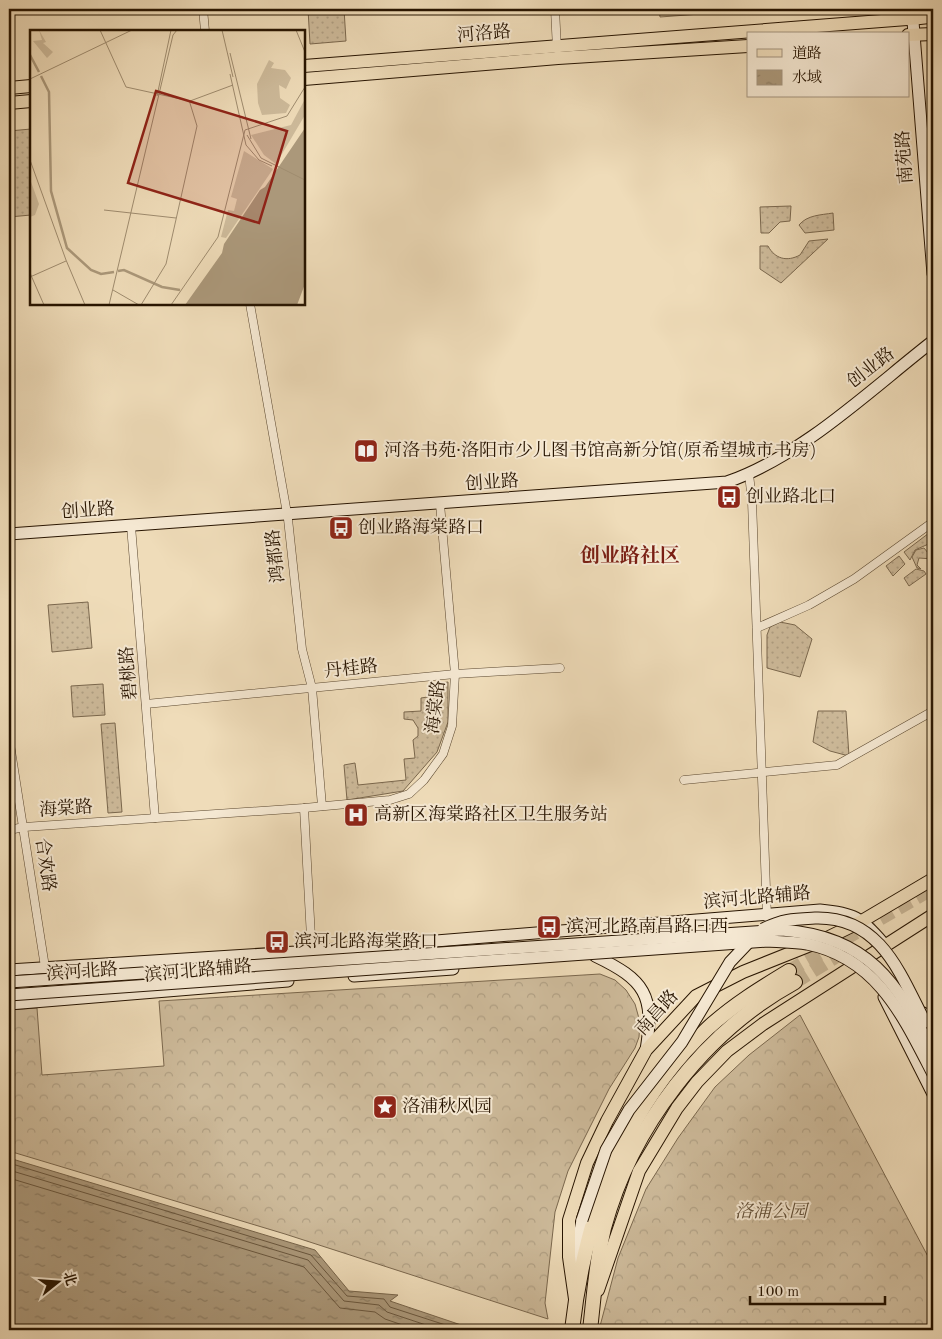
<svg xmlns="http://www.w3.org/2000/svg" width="942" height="1339" viewBox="0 0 942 1339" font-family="'Old Standard TT','Noto Serif SC',serif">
<defs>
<pattern id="grass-dots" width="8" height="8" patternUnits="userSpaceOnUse" patternTransform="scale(1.25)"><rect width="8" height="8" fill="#cdba9a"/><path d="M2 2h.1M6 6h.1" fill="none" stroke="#b09f83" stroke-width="1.8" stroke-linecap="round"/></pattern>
<pattern id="forest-crowns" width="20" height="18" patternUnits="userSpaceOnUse" patternTransform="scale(1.25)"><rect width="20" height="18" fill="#cdba9a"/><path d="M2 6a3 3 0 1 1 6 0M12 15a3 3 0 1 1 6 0" fill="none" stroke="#b09f83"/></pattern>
<pattern id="water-ripples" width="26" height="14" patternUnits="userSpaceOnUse" patternTransform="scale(1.25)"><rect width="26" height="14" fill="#ab987a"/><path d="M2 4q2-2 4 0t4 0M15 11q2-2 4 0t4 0" fill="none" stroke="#8b7b62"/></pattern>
</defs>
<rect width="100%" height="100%" fill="#efdcb9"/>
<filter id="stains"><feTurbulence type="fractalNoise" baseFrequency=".004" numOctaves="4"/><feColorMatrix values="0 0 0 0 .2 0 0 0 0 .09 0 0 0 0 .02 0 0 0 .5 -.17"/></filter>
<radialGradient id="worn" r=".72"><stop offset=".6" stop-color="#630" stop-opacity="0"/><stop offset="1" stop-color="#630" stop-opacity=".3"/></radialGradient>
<g fill="url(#grass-dots)" stroke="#7a674d">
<path d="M 308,9 L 344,9 L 346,41 L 310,44 Z"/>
<path d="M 659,9 L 727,9 L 727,12 L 660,17 Z"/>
<path d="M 31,129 L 31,215 L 9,217 L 9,131 Z"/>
<path d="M 791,206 L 790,221 L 780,222 L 769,233 L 761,233 L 760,207 Z"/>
<path d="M 833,213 L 834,230 L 805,233 L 799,225 C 807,215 821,215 833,213 Z"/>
<path d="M 828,239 L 781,283 L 760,269 L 760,246 L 768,246 C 775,259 787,262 800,255 L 809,241 Z"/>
<path d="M 933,530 L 933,542 L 915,550 L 910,560 L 904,552 Z"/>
<path d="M 924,548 L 933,559 L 919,558 L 917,565 L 921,569 L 917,568 L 912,557 L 916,550 Z"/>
<path d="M 899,556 L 905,564 L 893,576 L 886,566 Z"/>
<path d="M 916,569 L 924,571 L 926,574 L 909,586 L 904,578 Z"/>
<path d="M 88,602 L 92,648 L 52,652 L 48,605 Z"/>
<path d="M 780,622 L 795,625 L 812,639 L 800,677 L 767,668 L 767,635 L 770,627 Z"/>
<path d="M 448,682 L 448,722 L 437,752 L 403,791 L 347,800 L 344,765 L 355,763 L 358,785 L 406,780 L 404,759 L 415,758 L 413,740 L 418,736 L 418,728 L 413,720 L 404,719 L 404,712 L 421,711 L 421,698 L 434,696 L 433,684 Z"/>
<path d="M 103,684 L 105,715 L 73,717 L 71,686 Z"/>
<path d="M 818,711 L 846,711 L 849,756 L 830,751 L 813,742 Z"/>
<path d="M 115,723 L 122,812 L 108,813 L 101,724 Z"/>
</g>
<g fill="url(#forest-crowns)" stroke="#7a674d">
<path d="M 600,974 L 615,980 L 626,990 L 635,1004 L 640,1022 L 639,1037 L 635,1048 L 609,1089 L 568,1171 L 555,1212 L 545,1303 L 548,1319 L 285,1234 L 9,1151 L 9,1010 L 37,1008 L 42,1075 L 164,1066 L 159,1001 Z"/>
<path d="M 800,1015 L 933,1266 L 933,1330 L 599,1330 L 618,1258 L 646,1189 L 678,1138 L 715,1087 L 749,1055 Z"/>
</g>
<path fill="url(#water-ripples)" stroke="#766349" d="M 9,1158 L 315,1250 L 349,1291 L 398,1295 L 390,1301 L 476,1330 L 9,1330 Z"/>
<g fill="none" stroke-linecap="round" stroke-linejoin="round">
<g stroke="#69563d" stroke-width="1">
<path d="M 9,1163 L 311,1255 L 347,1296 L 384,1299 L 390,1307 L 461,1330"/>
<path d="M 9,1170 L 308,1260 L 344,1301 L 379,1305 L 387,1312 L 441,1330"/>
<path d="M 9,1178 L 304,1267 L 340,1308 L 375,1312 L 385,1319 L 417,1330"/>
</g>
<g stroke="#c7b494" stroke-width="14" stroke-dasharray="14 7" stroke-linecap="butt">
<path d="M 789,971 L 933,888"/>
<path d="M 795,982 L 848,949"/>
</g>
<defs>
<g id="street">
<path d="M 203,9 L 205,31"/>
<path d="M 555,9 L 557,49"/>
<path d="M 250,304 L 288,519 L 302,649 L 312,688 L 322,806"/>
<path d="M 749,474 L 752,501 L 767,917"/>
<path d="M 131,526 L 155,818"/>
<path d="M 757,628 L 809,605 L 854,579 L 933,522"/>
<path d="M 146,704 L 455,674 L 560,668"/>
<path d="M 9,738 L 45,967"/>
<path d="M 684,780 L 837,765 L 933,711"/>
<path d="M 304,808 L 312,956"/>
<path d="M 9,830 L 24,827 L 304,808 L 390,800 L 409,794 L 424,780 L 443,754 L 452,726 L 455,674 L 440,504"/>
</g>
<g id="secondary">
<path d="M 912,9 L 933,274"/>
<path d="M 9,534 L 727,482 C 802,456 870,390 933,341"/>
<path d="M 595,956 C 645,980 655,995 646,1050"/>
<path d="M 9,970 L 312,951 L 820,910 C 853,913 861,917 883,943"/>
<path d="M 354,976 L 453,969"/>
<path d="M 884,997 L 933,1094"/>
<path d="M 9,1004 L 288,981"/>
<path d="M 923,1013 L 933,1034"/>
<path d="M 576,1278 L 577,1248 L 582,1220"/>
</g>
<g id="primary">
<path d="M 908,35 L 933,34"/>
<path d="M 304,66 L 920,18 L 929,17 L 933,13"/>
<path d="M 304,79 L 558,58 L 748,46"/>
<path d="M 9,88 L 31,86"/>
<path d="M 9,103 L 31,101"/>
<path d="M 598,1290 L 639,1171 L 677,1108 L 697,1082 L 727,1051 L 763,1024 L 933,915"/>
<path d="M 575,1299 L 569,1257 L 569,1220 L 587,1163 L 607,1121 L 646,1050 L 696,996 L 743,972 L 823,940 L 862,921 L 933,879"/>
</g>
<g id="highway">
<path d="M 572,1330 C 585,1216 623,1108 708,1028 C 733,1005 761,988 789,971"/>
<path d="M 590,1330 C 594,1296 596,1262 604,1228 C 631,1127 704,1032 795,982"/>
</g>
</defs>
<use href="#street" stroke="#59462e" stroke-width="9"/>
<use href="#secondary" stroke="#271400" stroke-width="13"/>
<use href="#primary" stroke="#271400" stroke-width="14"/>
<use href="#highway" stroke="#271400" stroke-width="16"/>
<use href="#street" stroke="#f5e8d2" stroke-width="8"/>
<use href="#secondary" stroke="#f5e8d2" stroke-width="11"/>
<use href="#primary" stroke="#efdcb9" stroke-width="12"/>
<use href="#highway" stroke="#efdcb9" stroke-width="14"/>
<defs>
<g id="secondary-bridge">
<path d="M 763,929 C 783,919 794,919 815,918 C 880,916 900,973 925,1022"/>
<path d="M 9,982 L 782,930 C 869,937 896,981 933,1052"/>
<path d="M 9,995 L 768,941 C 781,942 794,942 807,944 C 877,958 903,1016 933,1074"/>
<path d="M 582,1220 L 606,1150 L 629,1110 L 682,1042 L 730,962 L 750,941"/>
</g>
</defs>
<use href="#secondary-bridge" stroke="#271400" stroke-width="13" stroke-linecap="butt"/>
<use href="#secondary-bridge" stroke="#f5e8d2" stroke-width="11"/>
</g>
<defs>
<symbol id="library-square" viewBox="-11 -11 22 22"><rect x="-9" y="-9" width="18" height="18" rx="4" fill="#8f2418" stroke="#f5e8d2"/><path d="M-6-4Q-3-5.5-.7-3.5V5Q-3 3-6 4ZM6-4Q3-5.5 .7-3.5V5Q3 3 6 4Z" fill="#fff"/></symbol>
<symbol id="bus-square" viewBox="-11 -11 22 22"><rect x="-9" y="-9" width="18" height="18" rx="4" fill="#8f2418" stroke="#f5e8d2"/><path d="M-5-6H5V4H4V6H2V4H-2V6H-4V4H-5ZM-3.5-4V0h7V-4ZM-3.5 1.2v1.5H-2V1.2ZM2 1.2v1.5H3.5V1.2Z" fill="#fff"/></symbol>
<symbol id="hospital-square" viewBox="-11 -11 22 22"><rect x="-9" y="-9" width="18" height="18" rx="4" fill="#8f2418" stroke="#f5e8d2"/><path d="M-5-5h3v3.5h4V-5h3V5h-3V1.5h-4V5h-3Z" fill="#fff"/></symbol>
<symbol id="sight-square" viewBox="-11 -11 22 22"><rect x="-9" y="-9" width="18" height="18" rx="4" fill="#8f2418" stroke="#f5e8d2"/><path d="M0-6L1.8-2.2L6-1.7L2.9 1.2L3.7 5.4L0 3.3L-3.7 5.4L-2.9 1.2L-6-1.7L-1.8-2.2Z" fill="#fff"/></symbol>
</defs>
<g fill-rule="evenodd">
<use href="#library-square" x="352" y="437" width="28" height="28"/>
<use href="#bus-square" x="715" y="483" width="28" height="28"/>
<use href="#bus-square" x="327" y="514" width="28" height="28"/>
<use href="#hospital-square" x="342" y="801" width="28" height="28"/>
<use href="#bus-square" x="535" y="913" width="28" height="28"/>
<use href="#bus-square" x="263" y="928" width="28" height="28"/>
<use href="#sight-square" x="371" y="1093" width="28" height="28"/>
</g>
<g text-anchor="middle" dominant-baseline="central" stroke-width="4" stroke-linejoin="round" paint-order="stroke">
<g font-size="18" fill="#271400" stroke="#f5e8d2">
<text transform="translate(484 34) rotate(-5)">河洛路</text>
<text transform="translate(905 157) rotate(-94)">南苑路</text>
<text transform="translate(871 368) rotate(-38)">创业路</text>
<text transform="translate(492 483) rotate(-4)">创业路</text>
<text transform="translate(88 511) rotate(-4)">创业路</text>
<text transform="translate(276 556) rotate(-96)">鸿都路</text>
<text transform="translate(351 669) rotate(-6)">丹桂路</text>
<text transform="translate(129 673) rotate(-95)">碧桃路</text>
<text transform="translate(436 707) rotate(-83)">海棠路</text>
<text transform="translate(66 809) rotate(-4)">海棠路</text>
<text transform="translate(45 865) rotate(82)">合欢路</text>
<text transform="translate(757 898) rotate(-5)">滨河北路辅路</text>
<text transform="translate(198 971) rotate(-5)">滨河北路辅路</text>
<text transform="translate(82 972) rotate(-4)">滨河北路</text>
<text transform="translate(657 1013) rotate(-48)">南昌路</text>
</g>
<g font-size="18" fill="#271400" stroke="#f5e8d2" text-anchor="start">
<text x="384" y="451">河洛书苑·洛阳市少儿图书馆高新分馆(原希望城市书房)</text>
<text x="746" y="497">创业路北口</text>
<text x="358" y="528">创业路海棠路口</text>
<text x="374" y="815">高新区海棠路社区卫生服务站</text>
<text x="566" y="927">滨河北路南昌路口西</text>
<text x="294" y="942">滨河北路海棠路口</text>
<text x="402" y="1107">洛浦秋风园</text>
</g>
<g font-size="18" font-style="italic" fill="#614e36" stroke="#f5e8d2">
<text x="771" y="1212">洛浦公园</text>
</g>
<g font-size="20" font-weight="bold" fill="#7a1f14" stroke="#f5e8d2">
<text x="630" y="557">创业路社区</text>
</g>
</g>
<g transform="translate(30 30)">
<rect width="275" height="275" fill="#efdcb9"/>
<path d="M 9,0 L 16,12 L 13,13 L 23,22 L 17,28 L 3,11 L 12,10 Z" fill="#cdba9a"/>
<path d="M 275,69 L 275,85 L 246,134 L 234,125 L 221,105 L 261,95 ZM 214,121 L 243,139 L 196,208 L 191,207 L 198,180 L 204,181 L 207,169 L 201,167 ZM 0,149 L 9,174 L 5,185 L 0,187 Z" fill="#cdba9a"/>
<path d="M 239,30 L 244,33 L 241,38 L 255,40 L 261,48 L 256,59 L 249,55 L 250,68 L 260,75 L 256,83 L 232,85 L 228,73 L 227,54 Z" fill="#cdba9a"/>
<path d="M 275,98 L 275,254 L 267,275 L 155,275 L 192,223 L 194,214 L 230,160 L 235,157 Z" fill="#ab987a"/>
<path fill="none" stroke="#ab987a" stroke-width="2.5" d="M 0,25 L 9,42M 11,46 L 19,62 L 21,161 L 37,218 L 61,240 L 71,244 L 84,242M 88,241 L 94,240 L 132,257 L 150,260"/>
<path fill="none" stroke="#9f8c6f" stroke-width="1" d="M 70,0 L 96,57 L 160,71 L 203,55M 192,0 L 203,47M 266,0 L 275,22M 200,23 L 221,109M 200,44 L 216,115 L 229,130 L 242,136M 0,49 L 102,0M 127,66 L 141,0M 217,105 L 231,128 L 275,150M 0,130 L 36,230 L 55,275M 74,180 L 146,188M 0,243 L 14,275M 0,247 L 36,231M 83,260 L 109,275M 79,275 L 143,5 L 147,0M 111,275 L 136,234 L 167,96 L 159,70M 141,275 L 188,207 L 215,100 L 257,86 L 275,57"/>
<path fill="#8f2418" fill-opacity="0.15" stroke="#8f2418" stroke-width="2.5" d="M 126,61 L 257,101 L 229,193 L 98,153 Z"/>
<rect width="275" height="275" fill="none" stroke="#271400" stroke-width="2.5"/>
</g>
<rect width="942" height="1339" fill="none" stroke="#efdcb9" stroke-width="30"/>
<rect x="10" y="10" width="922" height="1319" fill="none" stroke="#271400" stroke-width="2.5"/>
<rect x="15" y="15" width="912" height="1309" fill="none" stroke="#271400"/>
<rect x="747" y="32" width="162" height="65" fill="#f5e8d2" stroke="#a3937e"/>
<rect x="757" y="49" width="25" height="8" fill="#efdcb9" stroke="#a3937e"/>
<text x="792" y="58" font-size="15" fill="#271400">道路</text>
<rect x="757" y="70" width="25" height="15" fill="url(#water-ripples)" stroke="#a3937e"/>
<text x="792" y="82" font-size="15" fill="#271400">水域</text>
<g transform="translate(58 1282) rotate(73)" stroke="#f5e8d2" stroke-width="4" paint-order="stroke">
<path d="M0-4L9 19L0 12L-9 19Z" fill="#271400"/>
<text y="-8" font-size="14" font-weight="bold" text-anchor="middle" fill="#271400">北</text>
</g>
<path d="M750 1296v8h135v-8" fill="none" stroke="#271400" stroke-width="2.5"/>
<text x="757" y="1296" font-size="15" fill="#271400" stroke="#f5e8d2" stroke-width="4" paint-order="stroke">100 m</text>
<rect width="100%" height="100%" filter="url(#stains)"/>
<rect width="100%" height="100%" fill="url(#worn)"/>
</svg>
